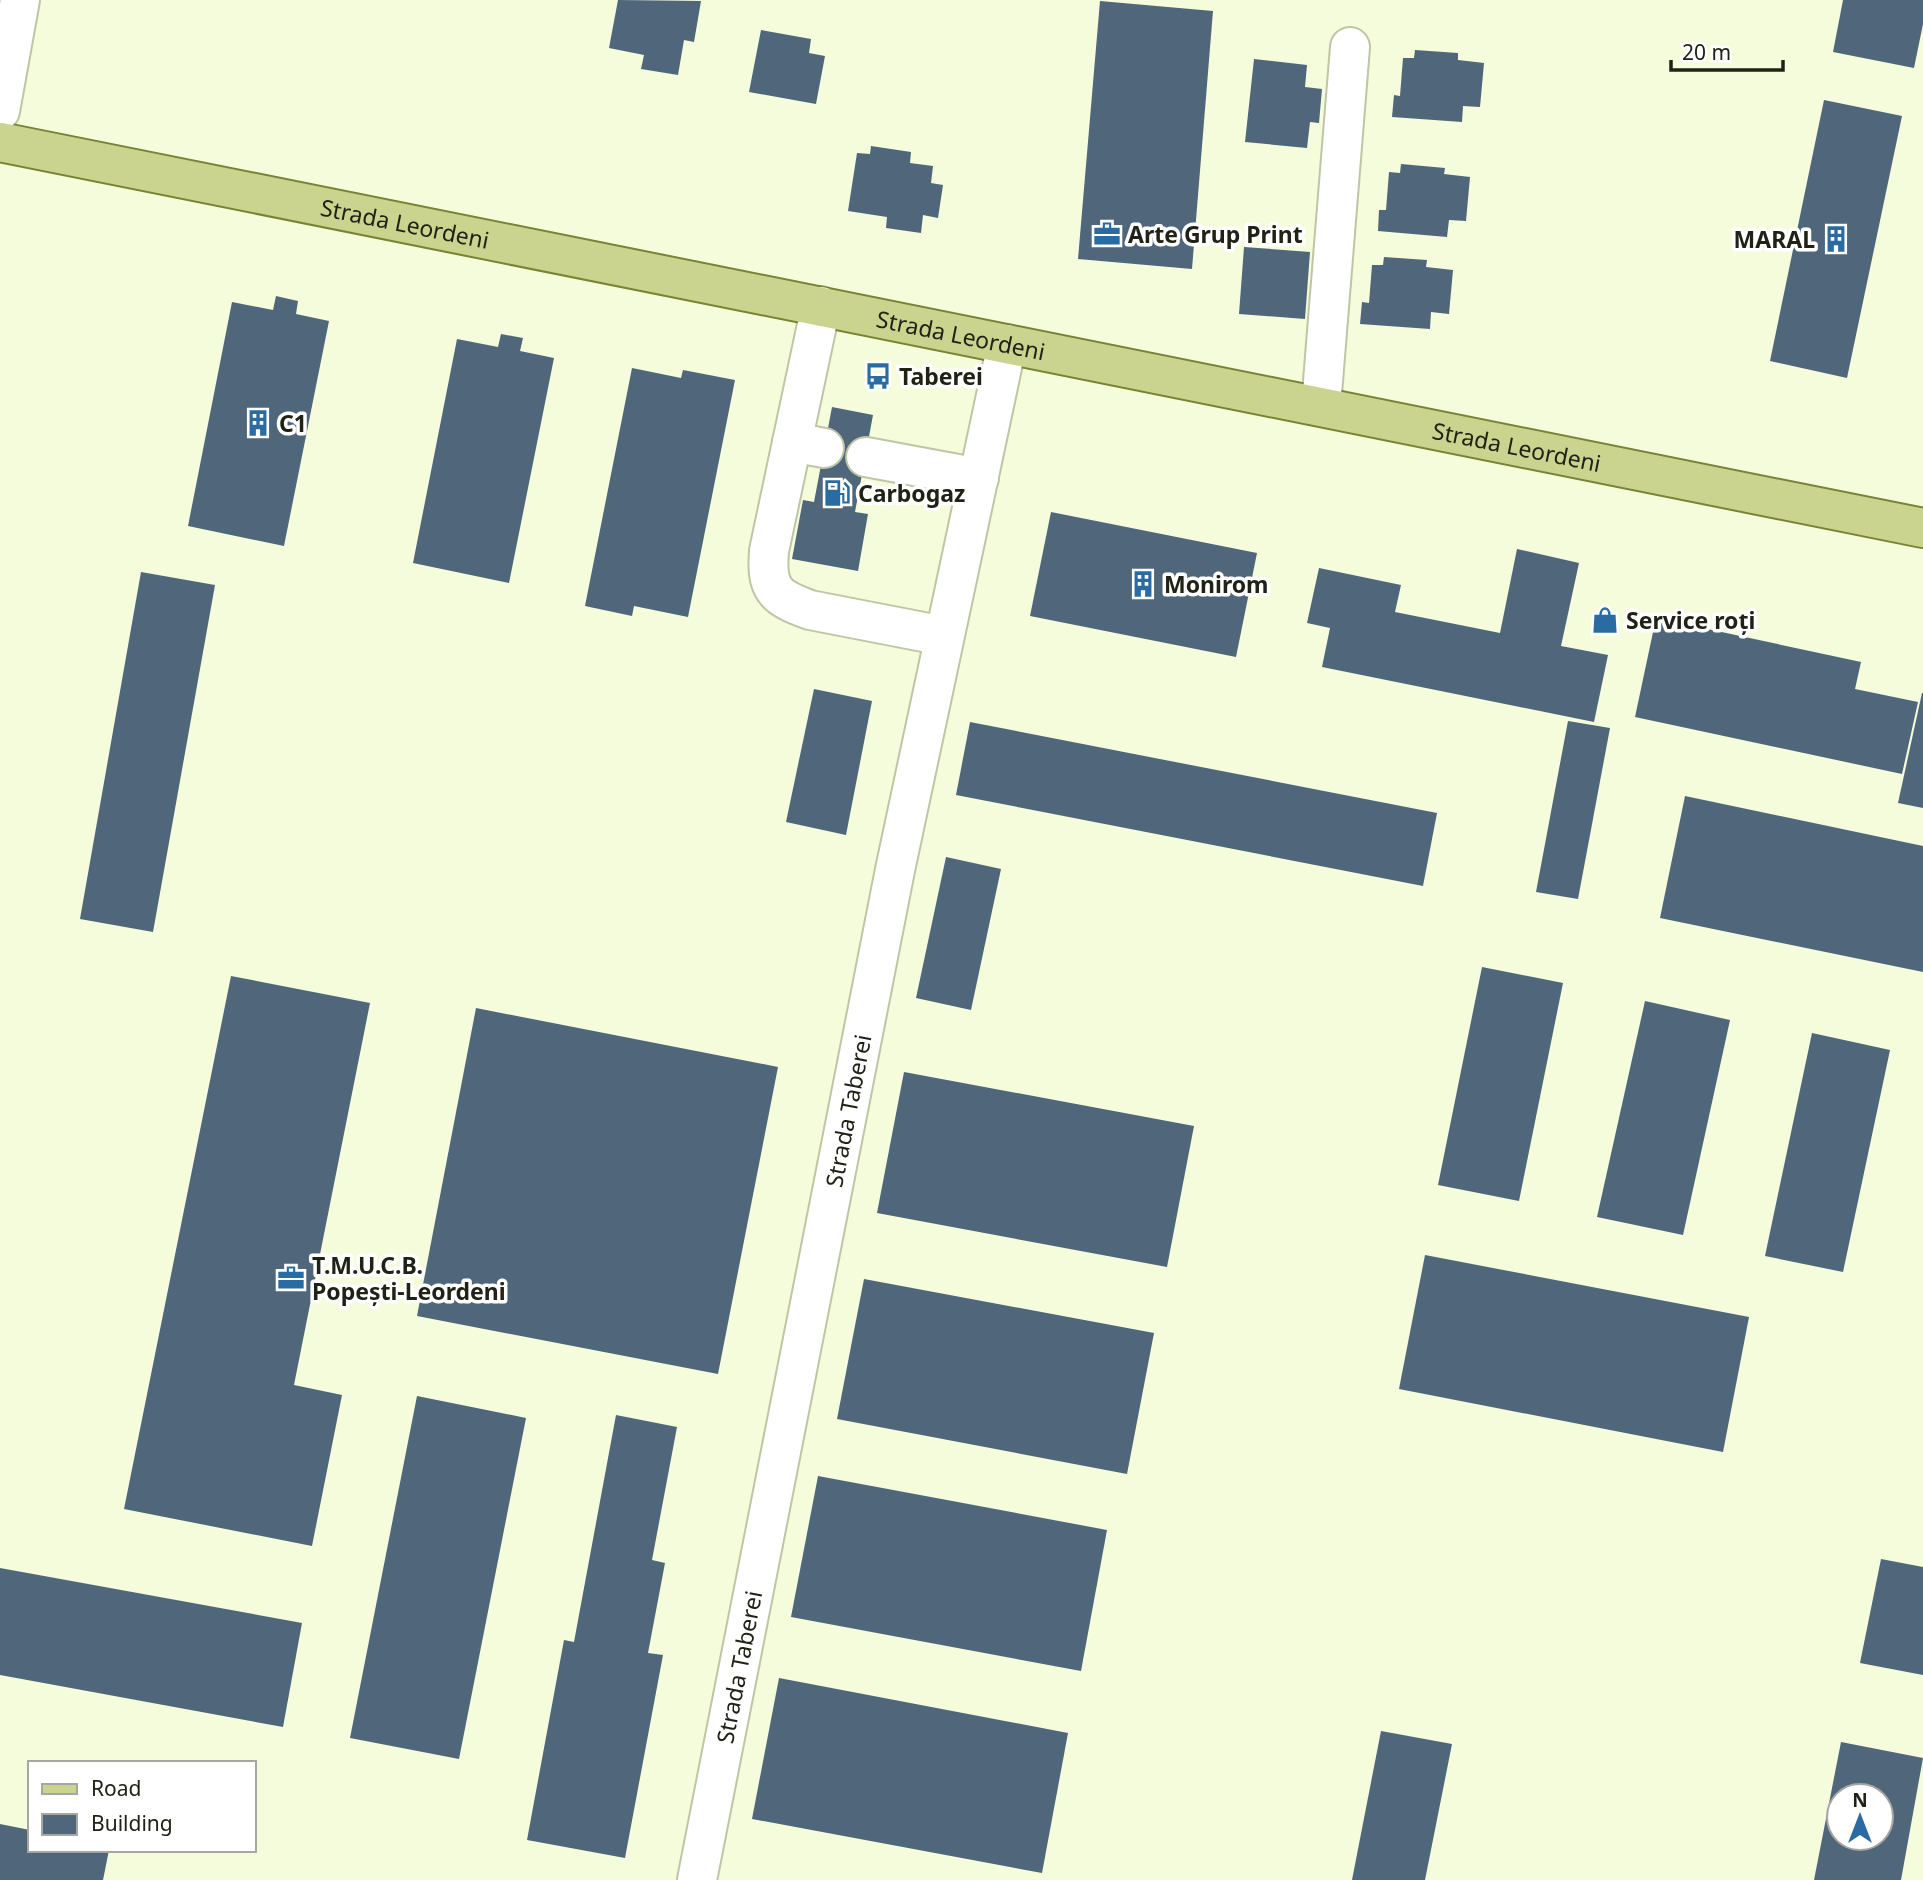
<svg xmlns="http://www.w3.org/2000/svg" width="1923" height="1880" viewBox="0 0 1923 1880" font-family="'Noto Sans',sans-serif">
<rect width="100%" height="100%" fill="#f5fcdb"/>
<g fill="#4f667b" fill-rule="evenodd">
<path d="M 618,0 L 701,1 L 694,42 L 684,40 L 678,75 L 641,69 L 644,55 L 609,48 Z"/>
<path d="M 1843,0 L 1923,0 L 1923,24 L 1914,68 L 1833,52 Z"/>
<path d="M 1100,1 L 1213,11 L 1192,269 L 1078,259 Z"/>
<path d="M 761,30 L 811,39 L 809,53 L 825,56 L 816,104 L 749,92 Z"/>
<path d="M 1415,50 L 1458,53 L 1458,60 L 1484,63 L 1480,107 L 1463,106 L 1462,122 L 1392,117 L 1394,95 L 1400,96 L 1403,58 L 1414,58 Z"/>
<path d="M 1254,59 L 1307,65 L 1305,87 L 1322,89 L 1319,123 L 1310,122 L 1307,148 L 1245,142 Z"/>
<path d="M 1824,100 L 1902,116 L 1847,378 L 1770,361 Z"/>
<path d="M 871,146 L 911,152 L 910,163 L 933,166 L 931,183 L 943,185 L 938,218 L 923,215 L 921,233 L 886,228 L 887,217 L 848,211 L 857,153 L 870,154 Z"/>
<path d="M 1401,164 L 1445,168 L 1444,174 L 1470,177 L 1466,221 L 1449,220 L 1447,237 L 1378,231 L 1379,210 L 1386,210 L 1389,172 L 1400,173 Z"/>
<path d="M 1244,247 L 1310,252 L 1305,319 L 1239,314 Z"/>
<path d="M 1384,257 L 1427,260 L 1426,267 L 1453,270 L 1449,314 L 1431,312 L 1430,329 L 1360,324 L 1362,302 L 1369,303 L 1372,265 L 1383,265 Z"/>
<path d="M 276,296 L 298,301 L 296,314 L 329,321 L 284,546 L 188,526 L 232,302 L 273,310 Z"/>
<path d="M 501,334 L 523,338 L 520,351 L 554,358 L 509,583 L 413,563 L 457,339 L 498,347 Z"/>
<path d="M 632,368 L 681,378 L 683,370 L 735,380 L 688,617 L 634,606 L 632,616 L 585,606 Z"/>
<path d="M 832,407 L 873,415 L 855,512 L 868,514 L 858,571 L 792,559 L 803,500 L 814,502 Z"/>
<path d="M 1051,512 L 1257,553 L 1236,657 L 1030,616 Z"/>
<path d="M 1517,549 L 1579,563 L 1561,646 L 1608,655 L 1594,722 L 1322,667 L 1330,628 L 1307,623 L 1319,568 L 1401,585 L 1395,612 L 1500,633 Z"/>
<path d="M 141,572 L 215,585 L 153,932 L 80,919 Z"/>
<path d="M 1656,618 L 1861,662 L 1855,689 L 1918,702 L 1902,774 L 1635,717 Z"/>
<path d="M 814,689 L 872,701 L 846,835 L 786,822 Z"/>
<path d="M 1922,693 L 1923,693 L 1923,808 L 1898,803 Z"/>
<path d="M 1568,721 L 1610,728 L 1578,899 L 1536,892 Z"/>
<path d="M 970,722 L 1437,813 L 1423,886 L 956,795 Z"/>
<path d="M 1685,796 L 1923,846 L 1923,972 L 1660,918 Z"/>
<path d="M 946,857 L 1001,869 L 971,1010 L 916,998 Z"/>
<path d="M 1482,967 L 1563,983 L 1519,1201 L 1438,1185 Z"/>
<path d="M 231,976 L 370,1003 L 294,1385 L 342,1395 L 312,1546 L 124,1509 Z"/>
<path d="M 1645,1001 L 1730,1020 L 1683,1235 L 1597,1217 Z"/>
<path d="M 476,1008 L 778,1067 L 718,1374 L 417,1316 Z"/>
<path d="M 1812,1033 L 1890,1050 L 1843,1272 L 1765,1256 Z"/>
<path d="M 904,1072 L 1194,1126 L 1167,1267 L 877,1213 Z"/>
<path d="M 1425,1255 L 1749,1317 L 1723,1452 L 1399,1389 Z"/>
<path d="M 864,1279 L 1154,1333 L 1127,1474 L 837,1419 Z"/>
<path d="M 417,1396 L 526,1418 L 459,1759 L 350,1738 Z"/>
<path d="M 616,1415 L 677,1427 L 652,1560 L 665,1563 L 648,1653 L 663,1655 L 625,1858 L 527,1840 L 564,1640 L 574,1642 Z"/>
<path d="M 818,1476 L 1107,1530 L 1081,1671 L 791,1617 Z"/>
<path d="M 1881,1559 L 1923,1567 L 1923,1675 L 1860,1663 Z"/>
<path d="M 0,1568 L 302,1623 L 283,1727 L 0,1675 Z"/>
<path d="M 779,1678 L 1068,1733 L 1042,1873 L 752,1819 Z"/>
<path d="M 1381,1731 L 1452,1744 L 1425,1880 L 1352,1880 Z"/>
<path d="M 1841,1742 L 1923,1758 L 1901,1880 L 1814,1880 ZM 1839,1796 L 1881,1796 L 1881,1838 L 1839,1838 Z"/>
<path d="M 0,1824 L 30,1830 L 30,1850 L 109,1850 L 103,1880 L 0,1880 Z"/>
</g>
<g fill="none" stroke-linecap="round" stroke-linejoin="round">
<defs>
<g id="minor">
<path d="M 0,111 L 20,0"/>
<path d="M 821,306 L 769,551 C 766,589 774,597 810,610 L 944,636"/>
<path d="M 1321,406 L 1350,47"/>
<path d="M 792,442 L 824,448"/>
<path d="M 866,457 L 979,478"/>
<path id="s1" d="M 697,1880 L 895,870 L 1007,344"/>
</g>
<g id="major">
<path id="s2" d="M 0,142 L 1923,528"/>
</g>
</defs>
<use href="#minor" stroke="#bfc5a5" stroke-width="42"/>
<use href="#major" stroke="#788333" stroke-width="42"/>
<use href="#minor" stroke="#fff" stroke-width="38"/>
<use href="#major" stroke="#cbd48e" stroke-width="38"/>
</g>
<defs>
<symbol id="office-bare" viewBox="-9 -9 18 18"><path d="M-6-3h4V-5.5h4V-3h4V5H-6ZM-1-4.5V-3h2v-1.5ZM-6 0V1H6V0Z" fill="#2a6ca2" stroke="#fff" stroke-width="2.5" paint-order="stroke"/></symbol>
<symbol id="building-bare" viewBox="-9 -9 18 18"><path d="M-4-6H4V6H1V3H-1V6H-4ZM-2.5-4.3h1.7v1.8h-1.7ZM.8-4.3h1.7v1.8H.8ZM-2.5-1h1.7V.8h-1.7ZM.8-1h1.7V.8H.8Z" fill="#2a6ca2" stroke="#fff" stroke-width="2.5" paint-order="stroke"/></symbol>
<symbol id="bus-bare" viewBox="-9 -9 18 18"><path d="M-5-6H5V4H4V6H2V4H-2V6H-4V4H-5ZM-3.5-4V0h7V-4ZM-3.5 1.2v1.5H-2V1.2ZM2 1.2v1.5H3.5V1.2Z" fill="#2a6ca2" stroke="#fff" stroke-width="2.5" paint-order="stroke"/></symbol>
<symbol id="fuel-bare" viewBox="-9 -9 18 18"><path d="M-5.5-6h7V0h2V4h1.3V-2.5L3-4.5l.8-.8L6-3V5H2.5V1h-1V6h-7ZM-4.2-4.7v3.2H.2V-4.7Z" fill="#2a6ca2" stroke="#fff" stroke-width="2.5" paint-order="stroke"/></symbol>
<symbol id="shop-bare" viewBox="-9 -9 18 18"><path d="M-5-2.5h2.3a2.7 3.5 0 0 1 5.4 0H5L5.5 6h-11ZM-1.5-2.5h3a1.5 2.3 0 0 0-3 0Z" fill="#2a6ca2" stroke="#fff" stroke-width="2.5" paint-order="stroke"/></symbol>
</defs>
<g fill-rule="evenodd">
<use href="#office-bare" x="1088" y="215" width="38" height="38"/>
<use href="#building-bare" x="1817" y="220" width="38" height="38"/>
<use href="#bus-bare" x="859" y="357" width="38" height="38"/>
<use href="#building-bare" x="239" y="404" width="38" height="38"/>
<use href="#fuel-bare" x="818" y="474" width="38" height="38"/>
<use href="#building-bare" x="1124" y="565" width="38" height="38"/>
<use href="#shop-bare" x="1586" y="601" width="38" height="38"/>
<use href="#office-bare" x="272" y="1259" width="38" height="38"/>
</g>
<g text-anchor="middle" dominant-baseline="central" stroke-width="7" stroke-linejoin="round" paint-order="stroke">
<g font-size="23" fill="#202216" stroke="#fff">
<text stroke="none"><textPath href="#s2" startOffset="413">Strada Leordeni</textPath></text>
<text stroke="none"><textPath href="#s2" startOffset="980">Strada Leordeni</textPath></text>
<text stroke="none"><textPath href="#s2" startOffset="1547">Strada Leordeni</textPath></text>
<text stroke="none"><textPath href="#s1" startOffset="784">Strada Taberei</textPath></text>
<text stroke="none"><textPath href="#s1" startOffset="217">Strada Taberei</textPath></text>
</g>
<g font-size="23" font-weight="bold" fill="#202216" stroke="#fff" text-anchor="start">
<text x="1128" y="234">Arte Grup Print</text>
<text x="1815" y="239" text-anchor="end">MARAL</text>
<text x="899" y="376">Taberei</text>
<text x="279" y="423">C1</text>
<text x="858" y="493">Carbogaz</text>
<text x="1164" y="584">Monirom</text>
<text x="1626" y="620">Service roți</text>
<text x="312" y="1265">T.M.U.C.B.<tspan x="312" dy="26">Popești-Leordeni</tspan></text>
</g>
</g>
<rect x="28" y="1761" width="228" height="91" fill="#ffffff" stroke="#a6a7a2" stroke-width="2"/>
<rect x="42" y="1784" width="35" height="10" fill="#cbd48e" stroke="#a6a7a2" stroke-width="2"/>
<text x="91" y="1796" font-size="21" fill="#202216">Road</text>
<rect x="42" y="1814" width="35" height="21" fill="#4f667b" stroke="#a6a7a2" stroke-width="2"/>
<text x="91" y="1831" font-size="21" fill="#202216">Building</text>
<g transform="translate(1860 1817)"><circle r="33" fill="#ffffff" stroke="#a6a7a2" stroke-width="2"/>
<path d="M0-5L12 26L0 18L-12 26Z" fill="#2a6ca2"/>
<text y="-10" font-size="19" font-weight="bold" text-anchor="middle" fill="#202216">N</text>
</g>
<path d="M1671 60v10h112v-10" fill="none" stroke="#202216" stroke-width="3.5"/>
<text x="1682" y="60" font-size="21" fill="#202216" stroke="#ffffff" stroke-width="5" paint-order="stroke">20 m</text>
</svg>
